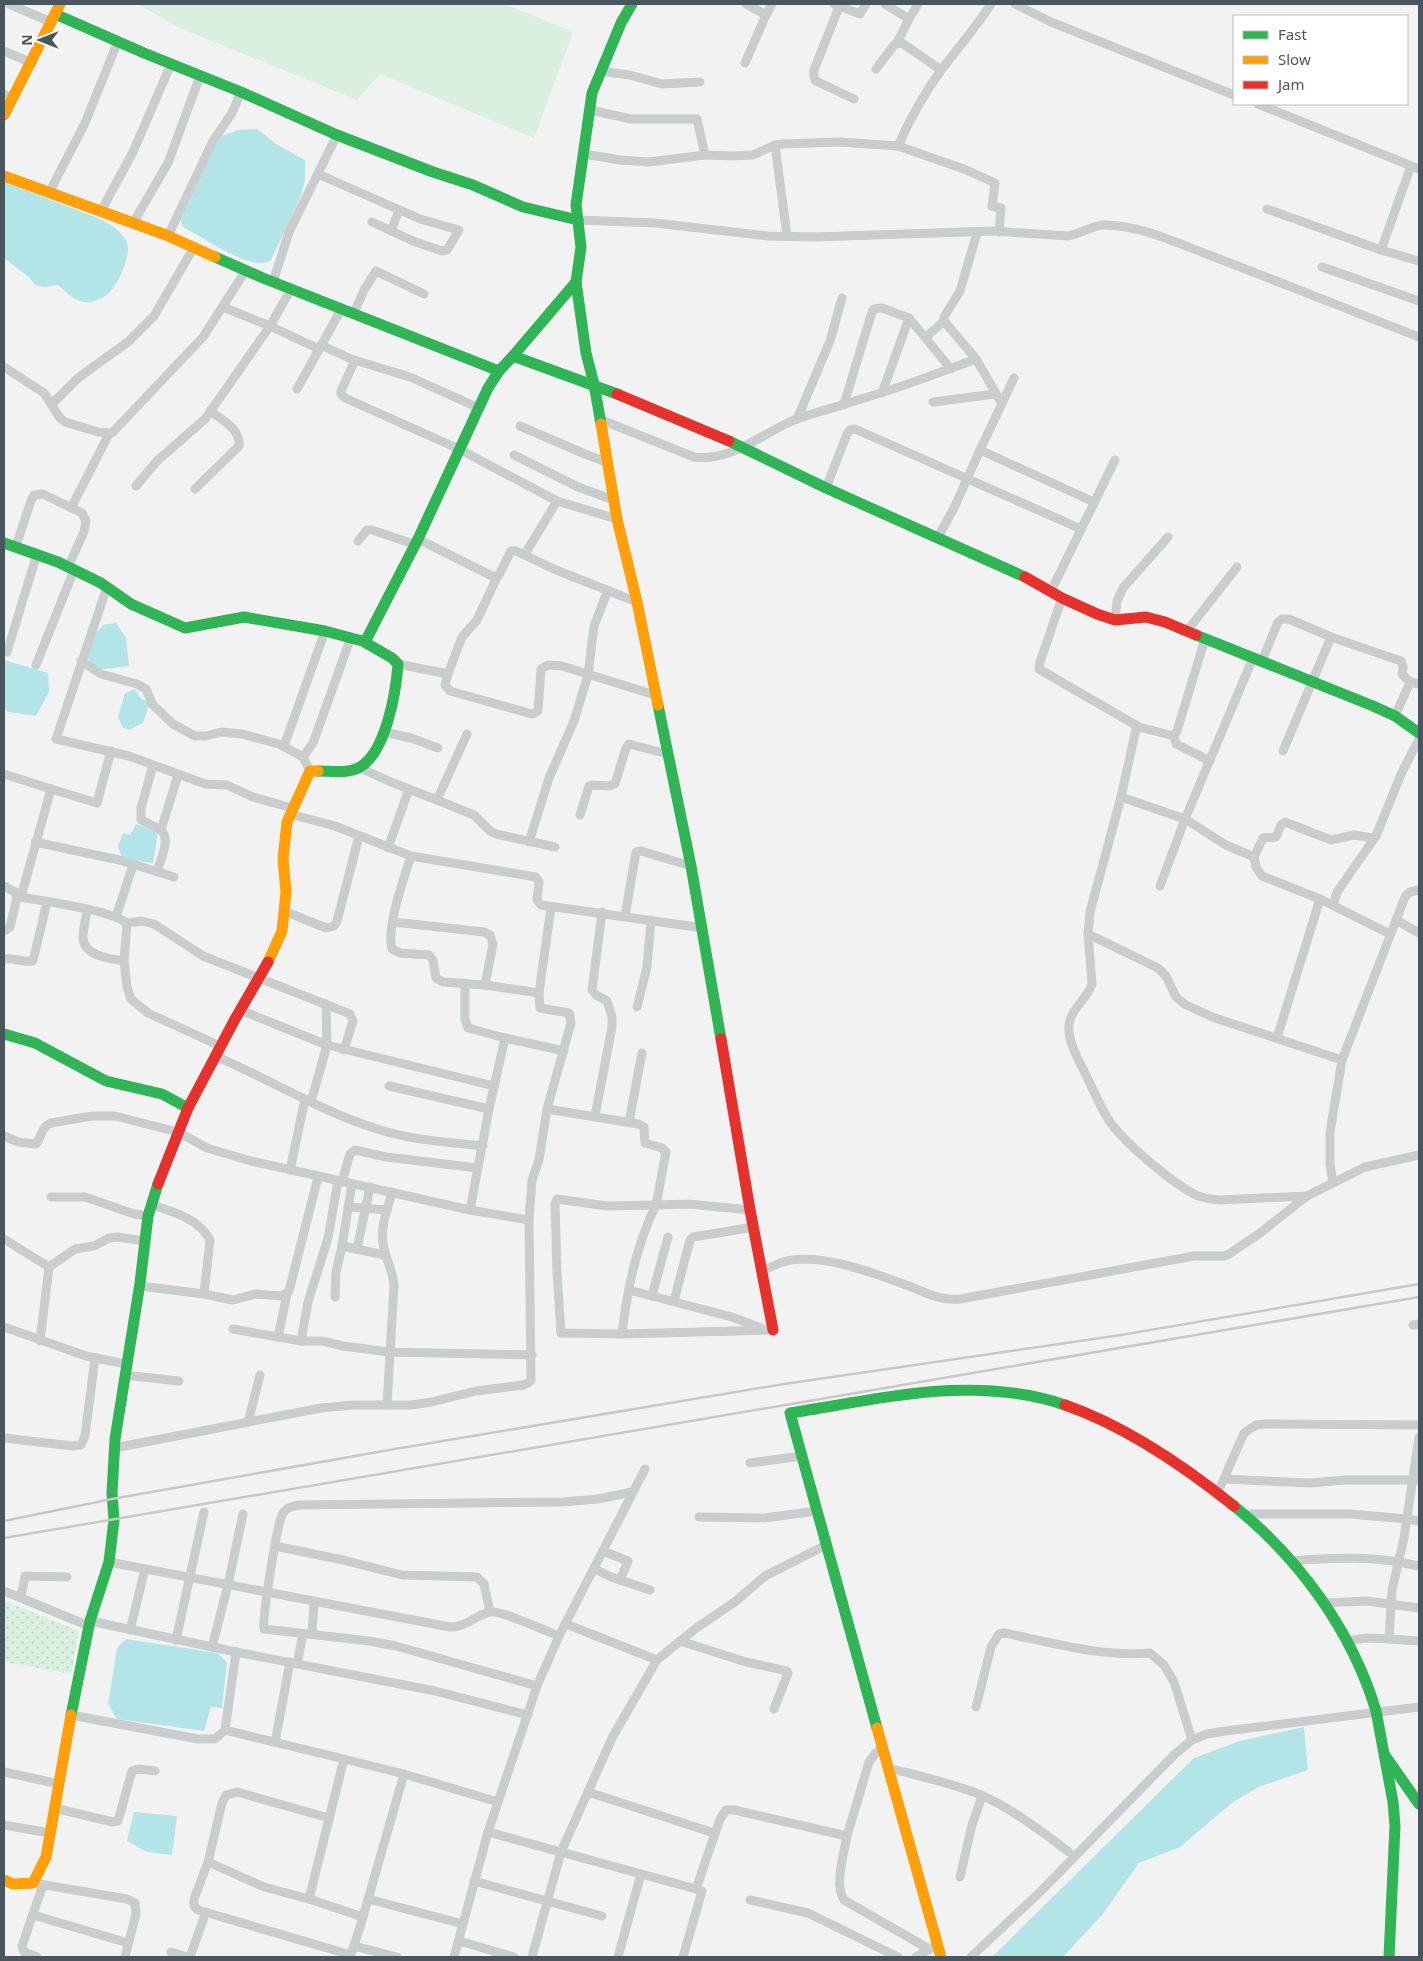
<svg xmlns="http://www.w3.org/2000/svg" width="1423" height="1961" viewBox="0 0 1423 1961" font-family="'Noto Sans',sans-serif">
<defs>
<pattern id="park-dots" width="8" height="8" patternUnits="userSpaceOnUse" patternTransform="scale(1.25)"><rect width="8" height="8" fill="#d9efdf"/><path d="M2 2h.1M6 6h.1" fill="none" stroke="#bccfc2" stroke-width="1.8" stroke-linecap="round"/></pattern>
</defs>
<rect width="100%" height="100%" fill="#f2f2f2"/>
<path fill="#d9efdf" d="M 138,4 L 505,4 L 573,32 L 534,138 L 380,74 L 357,100 L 180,28 Z"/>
<path fill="url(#park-dots)" d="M 4,1601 L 79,1631 L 71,1674 L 4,1662 Z"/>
<g fill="#b2e4e8">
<path d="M 257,129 L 276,144 L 305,160 L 305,181 L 300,198 L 271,260 C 268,262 264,264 260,263 C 240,263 202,237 183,227 L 181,220 L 219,137 L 238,130 Z"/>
<path d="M 4,182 L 98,218 C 109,224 122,230 127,243 C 131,256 119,283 109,293 C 102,299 93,303 84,302 C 74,301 65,291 58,285 L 44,287 L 35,285 L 29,277 L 4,258 Z"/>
<path d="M 116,623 L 126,638 L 129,666 L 96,670 L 86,656 L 92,638 L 103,625 Z"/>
<path d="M 4,660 L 48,673 L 49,692 L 36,716 L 8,712 L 4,710 Z"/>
<path d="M 135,689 L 141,699 L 150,702 L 143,723 L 129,730 L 123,728 L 118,717 L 125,693 Z"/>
<path d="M 136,824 L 158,832 L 153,863 L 122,859 L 118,846 L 123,833 L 130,835 Z"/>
<path d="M 126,1639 L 217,1653 L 227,1662 L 222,1708 L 211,1707 L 204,1731 L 117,1719 L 108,1704 L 117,1648 Z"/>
<path d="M 1304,1727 L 1308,1770 L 1261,1786 L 1233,1802 L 1180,1847 L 1139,1863 L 1102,1915 L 1063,1957 L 992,1957 L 1194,1758 L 1240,1741 Z"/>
<path d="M 134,1812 L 177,1816 L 172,1855 L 147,1852 L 127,1841 Z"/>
</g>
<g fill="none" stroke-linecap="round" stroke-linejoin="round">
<g stroke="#cacdcd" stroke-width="9">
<path d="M 9,4 L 51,22"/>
<path d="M 746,4 L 766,15 L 772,4"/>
<path d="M 834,4 L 860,14 L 866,4"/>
<path d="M 885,4 L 909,19 L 918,4"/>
<path d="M 1015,4 L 1051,22 L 1234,95"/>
<path d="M 839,7 L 814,70 L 814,78 L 816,81 L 854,99"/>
<path d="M 897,43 L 909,19"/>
<path d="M 4,51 L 32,63"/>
<path d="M 745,63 L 766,15"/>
<path d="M 876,69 L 894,45 L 902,43 L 941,70"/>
<path d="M 600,71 L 630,75 L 662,84 L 700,82"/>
<path d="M 4,94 L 13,98"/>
<path d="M 1258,104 L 1419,169"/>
<path d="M 590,110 L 631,119 L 697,119 L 705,155"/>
<path d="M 775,145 L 787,236"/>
<path d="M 898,146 L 964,169 L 995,183 L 992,206 L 1001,208 L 999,232"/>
<path d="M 584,154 L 620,160 L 649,162 L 705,155 L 731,156 L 753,155 L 775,145 L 783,144 L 840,142 L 898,146 C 910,119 925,92 942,69 C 959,47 976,27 991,4"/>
<path d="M 318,174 L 420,219 L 459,230 L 447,250 L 442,251 L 413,241 L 372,222"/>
<path d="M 50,191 L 85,123 L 118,41"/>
<path d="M 1267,209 L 1381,250 L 1419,261"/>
<path d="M 101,211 L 133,152 L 171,64"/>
<path d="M 578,220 L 655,223 L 768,236 L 815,237 L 993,231 L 1068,236 C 1082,234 1093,224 1107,225 C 1142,226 1177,243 1209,255 C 1280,282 1349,310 1419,337"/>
<path d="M 133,223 L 168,163 L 200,76"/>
<path d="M 391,231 L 399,210"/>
<path d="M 977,233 L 960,291 L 944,317 L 944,321 L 976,359 L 1002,404"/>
<path d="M 168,236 L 213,141 L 232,113 L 241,92"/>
<path d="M 1381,250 L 1411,166"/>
<path d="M 1322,267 L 1419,301"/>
<path d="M 273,282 L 289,232 L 337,135"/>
<path d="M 223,307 L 270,326 L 319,349"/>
<path d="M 354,313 L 364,290 L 376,271 L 424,294"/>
<path d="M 926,337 L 944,321"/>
<path d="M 321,345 L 351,359 L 410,377 L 479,408"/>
<path d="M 355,360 L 341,391 L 341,394 L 345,398 L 459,449 L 557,501 L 617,519"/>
<path d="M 4,367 L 44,393 L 60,418 L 65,422 L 98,432 L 112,433 L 203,337 L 246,270"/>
<path d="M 297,389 L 342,308"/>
<path d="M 882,393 L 909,318 L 951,369"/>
<path d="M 933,402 L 995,394"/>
<path d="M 52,404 L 78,378 L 129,341 L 154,316 L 194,247"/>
<path d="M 844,404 L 872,312 L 874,309 L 882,308 L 909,318"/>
<path d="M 599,419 L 694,457 C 734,462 764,431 799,418 C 820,411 841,406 861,399 C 900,388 938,373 976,359"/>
<path d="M 797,419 L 830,341 L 842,298"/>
<path d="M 520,426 L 585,454 L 606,462"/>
<path d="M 980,450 L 1014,378"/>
<path d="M 514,455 L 578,487 L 614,500"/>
<path d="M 136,486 L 157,461 L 205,419 L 270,326 L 291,289"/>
<path d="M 826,488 L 847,434 L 850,430 L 855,429 L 1081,529"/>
<path d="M 195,489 L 239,446 C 241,429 222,420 210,411"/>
<path d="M 71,508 L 109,434"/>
<path d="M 938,537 L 954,508 L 980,450 L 1094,502"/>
<path d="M 418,539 L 494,577 L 499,575 L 511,551 L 516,551 L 556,570 L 637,602"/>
<path d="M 358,541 L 367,530 L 372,530 L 416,545"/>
<path d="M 16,546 L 31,501 L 34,495 L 43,494 L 82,513 L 86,521 L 84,532 L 68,567"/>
<path d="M 525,554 L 557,501"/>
<path d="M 107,587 L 56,739 L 129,756 L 205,784 L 227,785 L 253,797 L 292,808"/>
<path d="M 1051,591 L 1115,460"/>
<path d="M 1062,598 L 1040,662 L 1039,669 L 1139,727 L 1170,735 L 1174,735 L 1177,731 L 1205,639"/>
<path d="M 1115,620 L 1117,601 L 1123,588 L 1168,537"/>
<path d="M 1187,631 L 1237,567"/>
<path d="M 7,652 L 37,554"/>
<path d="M 81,661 L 101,674 L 137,684 L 146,689 L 153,705 L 173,724 L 195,736 L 206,736 L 221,732 L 242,734 L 279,744 L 303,757 L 310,771"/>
<path d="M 1262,661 L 1278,622 L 1282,619 L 1289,619 L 1331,637 L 1401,661 L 1403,666 L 1402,674 L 1410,682"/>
<path d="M 398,664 L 448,674 L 445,685 L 450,691 L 532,714 L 538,711 L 541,669 L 548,665 L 562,666 L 655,695"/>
<path d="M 36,665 L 74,570"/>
<path d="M 448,674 L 462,637 L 477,620 L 497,577"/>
<path d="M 1395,716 L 1410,682 L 1419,684"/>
<path d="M 1139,727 L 1136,729 L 1121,797 L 1090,912 L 1088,934 L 1092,984 C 1088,997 1073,1008 1070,1020 C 1065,1036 1077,1057 1084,1071 C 1092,1087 1099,1104 1108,1119 C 1123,1142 1170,1181 1194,1194 C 1202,1199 1212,1199 1220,1200 L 1307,1196 L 1365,1167 L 1419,1155"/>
<path d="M 384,732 L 411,738 L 438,748"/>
<path d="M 1174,735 L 1176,744 L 1210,761"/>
<path d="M 284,746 L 325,631"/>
<path d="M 1283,751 L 1331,637"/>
<path d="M 303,757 L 313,743 L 351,637"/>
<path d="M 153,765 L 141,808 L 141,820 C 147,823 154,826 160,829 C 172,838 160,860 157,872"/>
<path d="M 360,768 L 391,782 L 437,800 L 467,734"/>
<path d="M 4,774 L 51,789 L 21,897 C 46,902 108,909 127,923 L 124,961 L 127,987 L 131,999 L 148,1013 L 220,1046"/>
<path d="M 51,789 L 97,803 L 111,751"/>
<path d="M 1121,797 L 1185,819 L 1226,845 L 1254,857 L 1263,838 L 1276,837 L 1281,825 L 1285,822 L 1331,840 L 1354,835 L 1373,838 L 1376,836 L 1402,772 L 1419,739"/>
<path d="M 437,800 L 474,815 L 490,831 L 496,834 L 555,847"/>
<path d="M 290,814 L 335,826 L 411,856 L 536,877 L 539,882 L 537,900 L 541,905 L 703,928"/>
<path d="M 580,815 L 589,786 L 591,785 L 609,786 L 615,784 L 626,748 L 629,744 L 668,754"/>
<path d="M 161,830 L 178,775"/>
<path d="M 35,842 L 119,860 L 174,877"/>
<path d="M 529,842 L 549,778 L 574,721 L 588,675 L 594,626 L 608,590"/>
<path d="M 388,848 L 409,789"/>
<path d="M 411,856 C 404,878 386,928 392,949 L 400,953 L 429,955 L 433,960 L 436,978 L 443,982 L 485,985 L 539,993"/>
<path d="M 1254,857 L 1256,867 L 1262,876 L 1320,899 L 1390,934"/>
<path d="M 4,886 L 15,892 L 17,897 L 10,927 L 4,931"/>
<path d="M 1160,886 L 1185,819 L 1253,658"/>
<path d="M 1333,905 L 1337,892 L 1376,836"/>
<path d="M 87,910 C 86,919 83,929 83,937 C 83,956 110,959 124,961"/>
<path d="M 284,911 L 326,928 L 334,926 L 337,921 L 359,836"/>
<path d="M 625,916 L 636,852 L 641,851 L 691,866"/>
<path d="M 116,917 L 133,865"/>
<path d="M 1396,920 L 1419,933"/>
<path d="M 393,922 L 484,932 L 490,935 L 493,944 L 485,985"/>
<path d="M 127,923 L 142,921 L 154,924 L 203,956 L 350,1014 L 353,1021 L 344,1050"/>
<path d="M 1088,934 L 1158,968 L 1166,976 L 1176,997 L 1186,1005 L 1215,1018 L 1342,1060"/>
<path d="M 4,959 C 14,957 23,963 33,961 L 47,902"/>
<path d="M 465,983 L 465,1019 L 468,1028 L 505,1038"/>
<path d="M 637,1007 L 647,967 L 651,920"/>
<path d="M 240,1010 L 327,1045 L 494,1086"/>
<path d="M 1277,1038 L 1320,899"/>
<path d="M 215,1056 C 269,1079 319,1110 374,1128 C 409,1140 447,1142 483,1146"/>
<path d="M 389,1086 L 489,1109"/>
<path d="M 311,1102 L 327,1045 L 326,1004"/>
<path d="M 547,1109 L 638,1124 L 644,1127 L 645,1143 L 662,1148 L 666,1152 L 656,1205 L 689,1204 L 750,1210"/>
<path d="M 595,1116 L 612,1027 L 612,1017 L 607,1001 L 596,995 L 592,990 L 602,912"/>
<path d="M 629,1122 L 642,1053"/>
<path d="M 4,1136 L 18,1142 L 36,1144 C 42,1137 41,1127 51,1123 L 92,1116 L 115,1116 L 178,1132 L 207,1148 L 251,1161 L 470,1210 L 529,1220"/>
<path d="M 290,1170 L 305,1099"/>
<path d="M 338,1181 L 328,1238 L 308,1302 L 301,1341 L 322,1341 L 343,1346 L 389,1352 L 532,1355"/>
<path d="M 342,1182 L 350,1154 L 355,1150 L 386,1157 L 478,1168"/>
<path d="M 1333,1182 L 1330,1165 L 1330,1132 L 1342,1060 L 1405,897 L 1410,892 L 1419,890"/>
<path d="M 51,1197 L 85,1197 L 134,1214 L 148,1216"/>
<path d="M 152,1205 C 174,1212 199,1219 210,1240 L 204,1294 L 233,1300 L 255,1294 L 281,1296 L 289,1291 L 318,1177"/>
<path d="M 348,1207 L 387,1210"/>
<path d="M 470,1210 L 489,1109 L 505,1038 L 564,1051"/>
<path d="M 4,1239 L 49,1267 L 40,1341"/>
<path d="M 342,1246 L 352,1184"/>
<path d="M 357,1249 L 370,1187"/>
<path d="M 49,1267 L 75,1249 L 94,1246 L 109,1238 L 118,1237 L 145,1241"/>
<path d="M 762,1271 C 769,1268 776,1264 783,1262 C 818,1251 876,1274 909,1286 C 926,1293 941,1301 960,1299 L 1194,1256 L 1224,1256 L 1229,1254 L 1260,1233 L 1307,1196"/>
<path d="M 140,1286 L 204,1294"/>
<path d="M 629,1290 L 732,1317 L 761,1328"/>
<path d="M 287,1294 L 278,1337 L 301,1341"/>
<path d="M 652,1296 L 668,1237"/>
<path d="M 335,1297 L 336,1272 L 342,1246 L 385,1255"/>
<path d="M 674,1301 L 690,1240 L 693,1237 L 754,1227"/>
<path d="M 1413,1325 L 1419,1324"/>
<path d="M 4,1327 L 86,1356 L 126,1364"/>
<path d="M 233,1329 L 278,1337"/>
<path d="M 622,1334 C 627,1290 636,1245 656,1205 L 607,1206 L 557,1199 L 555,1204 L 557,1273 L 561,1333 L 622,1334 L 773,1330"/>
<path d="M 124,1375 L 179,1381"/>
<path d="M 387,1405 L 394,1285 C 393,1270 385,1258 383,1243 C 380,1227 388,1208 392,1192"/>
<path d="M 248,1422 L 260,1375"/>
<path d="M 4,1438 L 73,1446 L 81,1445 L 85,1436 L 95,1358"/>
<path d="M 114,1448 L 321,1408 L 354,1405 L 412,1405 L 431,1402 L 476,1391 L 523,1385 L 528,1383 L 531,1380 L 529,1220 L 532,1180 L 539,1160 L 547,1109 L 571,1023 L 569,1013 L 540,1008 L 539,993 L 551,907"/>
<path d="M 750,1463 L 802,1456"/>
<path d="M 1224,1479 L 1310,1483 L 1345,1480 L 1419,1480"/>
<path d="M 1218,1492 L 1244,1433 L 1256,1425 L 1265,1424 L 1419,1425"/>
<path d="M 1244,1514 L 1350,1514 L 1407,1519 L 1419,1521"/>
<path d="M 699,1517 L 764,1518 L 817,1511"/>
<path d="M 275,1546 L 343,1560 L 402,1575 L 477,1577 L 484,1584 L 490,1612"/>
<path d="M 603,1551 L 628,1561 L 620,1580"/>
<path d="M 1292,1561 C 1335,1557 1377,1556 1419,1566"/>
<path d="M 109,1562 L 450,1627 C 467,1627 476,1615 490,1612 C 501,1610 546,1631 559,1636"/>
<path d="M 595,1569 L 611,1577 L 650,1590"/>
<path d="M 4,1591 L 89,1626"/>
<path d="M 21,1597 L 25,1576 L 67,1577"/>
<path d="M 1324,1603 L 1367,1601 L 1419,1608"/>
<path d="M 90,1621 L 236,1652 L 225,1730"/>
<path d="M 566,1624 L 657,1660"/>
<path d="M 130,1630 L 145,1569"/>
<path d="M 312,1634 L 314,1602"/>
<path d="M 1389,1639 L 1419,1641"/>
<path d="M 176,1640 L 204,1512"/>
<path d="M 680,1641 L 746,1662 L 787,1671 L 788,1673 L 774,1709"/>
<path d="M 1346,1641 L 1366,1638 L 1389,1639 L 1392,1590 L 1404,1538 L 1419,1437"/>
<path d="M 212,1647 L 228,1585 L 243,1514"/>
<path d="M 236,1652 L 435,1691 L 528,1715"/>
<path d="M 297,1664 L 303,1634"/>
<path d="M 537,1686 L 396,1646 L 369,1641 L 264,1629 C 262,1619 277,1522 283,1513 C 287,1507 293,1506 300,1505 L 562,1502 L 598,1499 L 632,1492"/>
<path d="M 976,1707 L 991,1647 L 999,1634 L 1005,1633 C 1053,1643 1101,1657 1150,1653 L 1164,1665 L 1174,1682 L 1192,1740"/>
<path d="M 71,1715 L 198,1739 L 215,1739 L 225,1730 L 344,1759"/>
<path d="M 275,1742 L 290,1662"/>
<path d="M 888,1768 C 919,1776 952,1783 981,1795 C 1013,1809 1042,1832 1069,1852"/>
<path d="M 4,1772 L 59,1784"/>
<path d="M 588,1792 L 714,1833"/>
<path d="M 54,1808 L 113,1822 L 118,1821 L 132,1771 L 138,1769 L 155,1771"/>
<path d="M 329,1818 L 237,1792 L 226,1795 L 222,1803 L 208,1862 L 194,1899 L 194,1906 L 198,1910 L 351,1955"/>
<path d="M 4,1825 L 50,1833"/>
<path d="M 488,1832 L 696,1889 L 720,1819 L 726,1810 L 734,1810 L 847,1836 L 869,1762 L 875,1754 L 883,1747"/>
<path d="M 847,1836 C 844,1853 834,1886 844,1900 L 929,1949"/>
<path d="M 208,1862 L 264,1887 L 309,1899 L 363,1917 L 354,1946"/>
<path d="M 960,1877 L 972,1825 L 982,1796"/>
<path d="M 474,1881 L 602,1916"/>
<path d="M 33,1883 L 127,1899 L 135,1903 L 136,1914 L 125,1957"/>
<path d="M 309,1899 L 344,1759 L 404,1774"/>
<path d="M 368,1899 L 463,1924"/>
<path d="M 750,1900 L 808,1913 L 898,1957"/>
<path d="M 33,1915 L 128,1943"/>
<path d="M 363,1917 L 404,1774 L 498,1802"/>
<path d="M 459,1941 L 514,1957"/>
<path d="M 352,1951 L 354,1946 L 397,1957"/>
<path d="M 171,1952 L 187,1957"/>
<path d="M 37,1957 L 24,1952 L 22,1946 L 43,1885"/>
<path d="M 190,1957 L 206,1912"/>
<path d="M 454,1957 L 488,1832 L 537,1686 L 559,1636 L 645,1469"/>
<path d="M 532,1957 L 561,1852 L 613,1736 L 657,1660 L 695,1629 L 736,1601 L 765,1576 L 826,1545"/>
<path d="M 618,1957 L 641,1874"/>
<path d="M 683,1957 L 702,1891 L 696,1889"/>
<path d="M 916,1957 L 933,1947"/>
<path d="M 971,1957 L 1040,1892 L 1175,1754 L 1192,1740 L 1207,1734 L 1225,1731 L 1419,1707"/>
</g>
<g stroke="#30b455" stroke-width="11">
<path d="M 55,14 L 144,53 L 241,92 L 337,135 L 433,172 L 473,185 L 523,207 L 578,220"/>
<path d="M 215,257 L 263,278 L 499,371"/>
<path d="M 513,356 L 576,282"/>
<path d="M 601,424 L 594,384 L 586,353 L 576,282 L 581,247 L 576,205 L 592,93 L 621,23 L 632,4"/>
<path d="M 729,441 L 826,488 L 1025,577"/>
<path d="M 4,543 L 58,562 L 101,583 L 131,604 L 185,628 L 244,617 L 325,631 L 366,642"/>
<path d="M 1196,635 L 1373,706 L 1395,716 L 1419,733"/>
<path d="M 658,705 L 691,866 L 721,1039"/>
<path d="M 318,771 C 330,771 348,774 360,767 C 386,752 396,692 398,664 L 392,658 L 366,643 L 366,640 L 418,539 L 488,388 L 499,371 L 513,356 L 617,394"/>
<path d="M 4,1034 L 35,1043 L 106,1081 L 162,1094 L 188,1108"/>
<path d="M 1234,1506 C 1299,1558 1352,1631 1376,1711 L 1393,1802 L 1395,1826 L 1389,1957"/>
<path d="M 71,1715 L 90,1621 L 109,1562 L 114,1520 L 112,1493 L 115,1439 L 140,1283 L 148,1216 L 158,1184"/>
<path d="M 877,1728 L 790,1413 C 881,1399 975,1374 1065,1405"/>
<path d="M 1386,1757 L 1419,1804"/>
</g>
<g stroke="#ff9f0a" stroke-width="11">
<path d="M 4,115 L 60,4"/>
<path d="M 4,176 L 166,235 L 215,257"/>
<path d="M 601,424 L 617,519 L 637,602 L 658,705"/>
<path d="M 268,962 L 282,931 L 286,892 L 283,859 L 287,822 L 310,771 L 318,771"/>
<path d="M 877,1728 L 941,1957"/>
<path d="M 4,1880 L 13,1884 L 33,1883 L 46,1857 L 71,1715"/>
</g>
<g stroke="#e5322d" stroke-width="11">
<path d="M 617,394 L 729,441"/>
<path d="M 1025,577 L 1062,598 L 1097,614 L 1115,620 L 1146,617 L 1165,622 L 1196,635"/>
<path d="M 721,1039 L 750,1210 L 773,1330"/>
<path d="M 158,1184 L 188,1108 L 235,1019 L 268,962"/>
<path d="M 1065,1405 C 1126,1426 1184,1466 1234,1506"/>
</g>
<g stroke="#c6c8c8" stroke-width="2.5">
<path d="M 4,1521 L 112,1499 L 389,1450 L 784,1384 L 1121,1335 L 1419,1284"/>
<path d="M 4,1538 L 1419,1297"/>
</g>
</g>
<rect width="1423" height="1961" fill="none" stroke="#4a565d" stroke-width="10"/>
<rect x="1233" y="15" width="175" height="90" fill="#ffffff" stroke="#b7bbbe"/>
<rect x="1243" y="31" width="25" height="8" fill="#30b455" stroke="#b7bbbe"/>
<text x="1278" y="40" font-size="15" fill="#4a565d">Fast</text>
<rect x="1243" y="56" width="25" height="8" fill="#ff9f0a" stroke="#b7bbbe"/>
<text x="1278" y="65" font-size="15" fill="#4a565d">Slow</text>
<rect x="1243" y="81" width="25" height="8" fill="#e5322d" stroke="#b7bbbe"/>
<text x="1278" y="90" font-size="15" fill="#4a565d">Jam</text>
<g transform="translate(40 40) rotate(270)" stroke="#ffffff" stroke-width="4" paint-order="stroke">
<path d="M0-4L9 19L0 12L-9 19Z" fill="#4a565d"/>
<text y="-8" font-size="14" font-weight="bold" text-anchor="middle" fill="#4a565d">N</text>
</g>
</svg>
